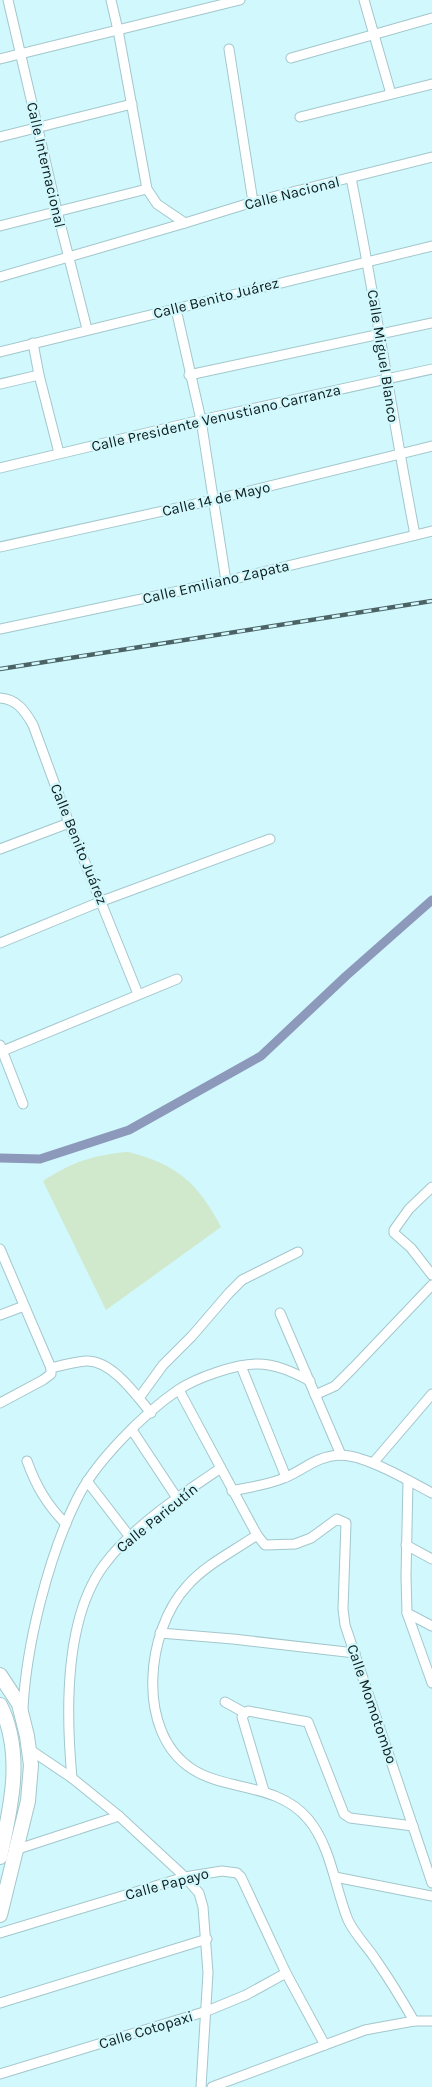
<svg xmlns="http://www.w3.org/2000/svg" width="432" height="2087" viewBox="0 0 432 2087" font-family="Karla,sans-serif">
<rect width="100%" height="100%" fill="#d1f8fc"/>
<path fill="#d0e8cc" d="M 128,1152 C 176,1164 198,1183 221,1227 L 106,1310 L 43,1181 C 72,1162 93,1155 128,1152 Z"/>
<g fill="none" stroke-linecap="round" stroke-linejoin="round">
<path stroke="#8d99bb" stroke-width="9" d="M 0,1158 L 40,1159 L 129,1130 L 261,1056 L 346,976 L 432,900"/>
<defs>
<g id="street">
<path d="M 8,0 L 57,211 L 87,329"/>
<path d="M 111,0 L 118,30 L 147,189 L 157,204 L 185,223 L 253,202 L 432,157"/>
<path d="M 364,0 L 391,94"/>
<path d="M 229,49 L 253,202"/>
<path d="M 291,58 L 432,18"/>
<path d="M 0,59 L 240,0"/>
<path d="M 300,117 L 432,84"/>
<path d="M 0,137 L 132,104"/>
<path d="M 351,178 C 375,296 392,416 415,535"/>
<path d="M 0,226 L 147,189"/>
<path d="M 0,277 L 185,223"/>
<path d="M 176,309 L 201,420 L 226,581"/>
<path d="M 33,343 L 39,375 L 59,453"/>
<path d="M 0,352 L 432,246"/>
<path d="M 189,375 L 432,323"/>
<path d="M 0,384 L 39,375"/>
<path d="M 0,468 L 201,420 L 432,369"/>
<path d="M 0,547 L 213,500 L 432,446"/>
<path d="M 0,629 L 226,581 L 432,531"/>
<path d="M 0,698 C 17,699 25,711 33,725 L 69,823 L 138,994"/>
<path d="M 0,849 L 69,823"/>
<path d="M 0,943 L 102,901 L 270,839"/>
<path d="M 0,1045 L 23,1104"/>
<path d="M 0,1052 L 177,979"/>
<path d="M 432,1187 L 409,1209 L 394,1230 L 394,1233 L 411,1248 L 432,1275"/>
<path d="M 0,1249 L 51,1368"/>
<path d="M 280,1313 L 341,1455"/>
<path d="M 0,1315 L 24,1306"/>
<path d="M 241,1366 L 286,1477"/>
<path d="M 51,1368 C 63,1365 74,1362 86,1361 C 112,1360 136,1395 151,1413"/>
<path d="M 179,1390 L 257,1535"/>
<path d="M 315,1395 L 335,1386 L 353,1368 L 432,1285"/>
<path d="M 139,1398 L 163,1365 L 192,1336 L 229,1293 L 242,1280 L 298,1252"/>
<path d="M 0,1403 L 43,1380 L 51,1374 L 51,1368"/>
<path d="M 132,1430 L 177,1498"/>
<path d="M 27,1461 C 36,1486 47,1505 66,1524"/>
<path d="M 373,1463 L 432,1394"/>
<path d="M 87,1481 L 130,1537"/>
<path d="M 408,1481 L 406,1576 L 407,1613 L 432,1683"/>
<path d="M 232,1491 C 249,1487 268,1485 284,1478 C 304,1470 316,1456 340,1455 C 366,1455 409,1481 432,1493"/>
<path d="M 406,1545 L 432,1559"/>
<path d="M 407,1613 L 432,1626"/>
<path d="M 160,1633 L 233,1639 L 355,1653"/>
<path d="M 225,1702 L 245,1713"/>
<path d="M 23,1709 C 26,1646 48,1558 76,1501 C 94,1463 143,1414 178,1390 C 196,1378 235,1364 257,1364 C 276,1364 293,1372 310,1381"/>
<path d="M 245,1713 L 248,1711 L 308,1722 L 344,1814 L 350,1818 L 413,1826"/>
<path d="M 245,1713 L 242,1717 L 264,1791"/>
<path d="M 29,1749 L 72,1778 L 119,1816 L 185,1877 L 199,1893 L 203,1907 L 208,1973 L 201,2087"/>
<path d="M 72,1778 C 66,1714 64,1619 104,1565 C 133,1526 181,1495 221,1468"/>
<path d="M 15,1850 L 119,1816"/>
<path d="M 335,1877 L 432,1896"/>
<path d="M 0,1933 L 185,1877 L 222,1871 L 237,1873 L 241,1877 L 286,1973 L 325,2045"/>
<path d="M 0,2003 L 207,1939"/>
<path d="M 414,2021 C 402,2000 390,1980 376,1960 C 367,1946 355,1935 348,1920 C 335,1888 331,1846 308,1819 C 278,1783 226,1791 192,1769 C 135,1732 146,1630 187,1586 C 205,1565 234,1551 257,1535 L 265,1545 L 295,1544 L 311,1538 L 337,1519 L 346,1523 L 343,1609 L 345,1625 L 432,1883"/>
<path d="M 0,2074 L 207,2011 L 246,1995 L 286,1973"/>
<path d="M 212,2087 L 365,2030 L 414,2021 L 432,2021"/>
</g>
<g id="primary">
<path d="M 0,1675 L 19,1704 L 27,1736 L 31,1765 L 28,1801 L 0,1915"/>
<path d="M 0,1705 C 24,1753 11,1807 0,1857"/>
</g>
</defs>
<use href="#street" stroke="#a2c7cc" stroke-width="11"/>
<use href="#primary" stroke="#a2c7cc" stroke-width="16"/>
<use href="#street" stroke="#fff" stroke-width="9"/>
<use href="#primary" stroke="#fff" stroke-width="14"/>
<defs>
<path id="rail" d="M 0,669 L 432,601"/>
</defs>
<use href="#rail" stroke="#4c6365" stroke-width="4.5"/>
<use href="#rail" stroke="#d1f8fc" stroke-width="2.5" stroke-dasharray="8" stroke-linecap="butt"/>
</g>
<g text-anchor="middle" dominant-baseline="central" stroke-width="4.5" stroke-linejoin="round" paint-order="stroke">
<g font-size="15" fill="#0d1c1d" stroke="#d1f8fc">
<text transform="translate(46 165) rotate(77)">Calle Internacional</text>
<text transform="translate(292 193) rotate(-14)">Calle Nacional</text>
<text transform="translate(216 298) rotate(-14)">Calle Benito Juárez</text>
<text transform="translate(383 356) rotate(81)">Calle Miguel Blanco</text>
<text transform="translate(216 418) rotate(-13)">Calle Presidente Venustiano Carranza</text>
<text transform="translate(216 499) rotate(-13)">Calle 14 de Mayo</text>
<text transform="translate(216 582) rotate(-13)">Calle Emiliano Zapata</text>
<text transform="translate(79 844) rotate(68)">Calle Benito Juárez</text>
<text transform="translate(157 1518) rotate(-39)">Calle Paricutín</text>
<text transform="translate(372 1704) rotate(71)">Calle Momotombo</text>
<text transform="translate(167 1884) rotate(-15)">Calle Papayo</text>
<text transform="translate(146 2030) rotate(-17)">Calle Cotopaxi</text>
</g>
</g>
</svg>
